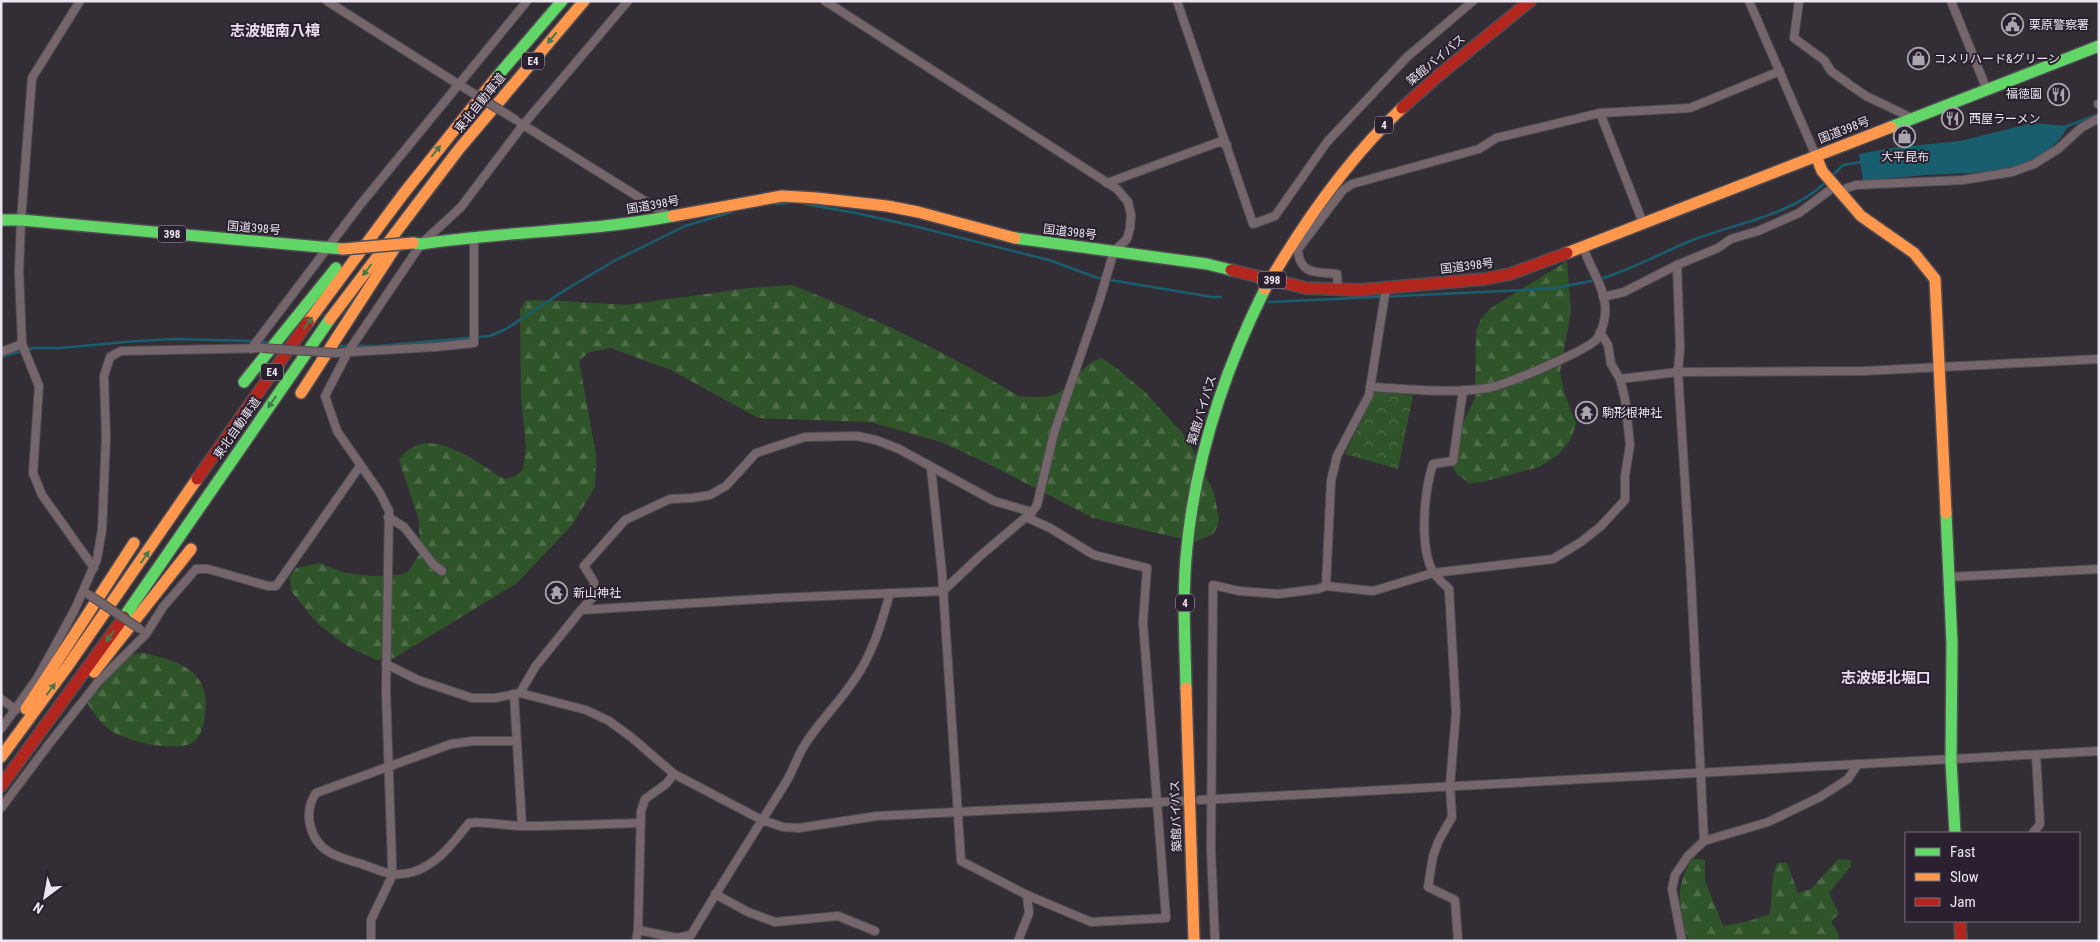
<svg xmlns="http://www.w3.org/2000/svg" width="2100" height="942" viewBox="0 0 2100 942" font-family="'Roboto Condensed','Noto Sans JP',sans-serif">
<defs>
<pattern id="forest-firs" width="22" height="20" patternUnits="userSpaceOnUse" patternTransform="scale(1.25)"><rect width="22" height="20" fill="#305429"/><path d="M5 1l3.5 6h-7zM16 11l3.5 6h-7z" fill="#4e6c48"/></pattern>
<pattern id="park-crowns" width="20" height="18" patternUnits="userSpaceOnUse" patternTransform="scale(1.25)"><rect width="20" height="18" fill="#305429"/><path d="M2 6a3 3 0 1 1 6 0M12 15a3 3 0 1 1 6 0" fill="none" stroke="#4e6c48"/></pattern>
</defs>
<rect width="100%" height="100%" fill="#332e36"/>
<g fill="url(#forest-firs)">
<path d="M 1567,261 L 1571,312 L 1560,372 L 1564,392 L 1576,424 L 1571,439 L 1558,455 L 1539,467 L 1482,482 L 1469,483 L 1458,475 L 1448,461 L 1455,439 L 1475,398 L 1476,331 L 1481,319 L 1491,308 Z"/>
<path d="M 792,285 C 870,316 947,352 1018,396 C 1029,397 1048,399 1058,393 C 1075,383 1080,365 1101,358 L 1115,367 L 1145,392 L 1187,438 L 1214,493 L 1219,518 L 1217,527 L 1213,534 L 1195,542 L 1093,518 L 987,463 L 941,442 L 870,422 L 758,418 L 671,370 L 611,348 L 589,352 L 579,361 L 596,455 L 595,487 L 572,525 L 517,583 L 394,658 L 377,660 L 347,646 L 317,623 L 291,591 L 290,577 L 296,568 L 319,563 L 346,573 L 372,576 L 399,575 L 408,572 L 420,553 L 419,520 L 399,460 C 425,420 476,462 504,479 L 514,477 L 523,470 L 526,447 L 521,398 L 520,310 L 526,300 L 565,301 L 626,305 L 749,288 Z"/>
<path d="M 144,653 C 179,661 212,671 205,715 C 204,724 201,737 193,742 C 177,753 132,742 115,733 C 102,727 92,711 85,699 L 101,670 L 118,656 Z"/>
<path d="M 1692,858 L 1705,860 L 1705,881 L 1723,926 L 1749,921 L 1770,914 L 1773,876 L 1777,863 L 1787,863 L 1798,893 L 1811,889 L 1838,859 L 1850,860 L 1851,866 L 1829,893 L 1839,914 L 1831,921 L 1839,935 L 1838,941 L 1689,941 C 1677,910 1675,887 1692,858 Z"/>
</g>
<path fill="url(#park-crowns)" d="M 1375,392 L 1413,395 L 1398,469 L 1345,454 Z"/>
<path fill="#195e6e" d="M 2033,123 L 2068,126 C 2042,177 1974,172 1925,175 C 1904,177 1884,179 1863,181 L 1859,154 L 1892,148 L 1960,141 Z"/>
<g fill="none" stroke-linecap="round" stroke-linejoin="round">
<g stroke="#195e6e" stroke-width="2.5">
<path d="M 2065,127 L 2099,114"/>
<path d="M 1832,176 L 1843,165 L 1861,162"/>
<path d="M 776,204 L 788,203"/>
<path d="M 804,204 L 856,213 L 914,226 L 1049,260 L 1098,278 L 1212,297 L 1221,297"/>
<path d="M 1603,278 C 1634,268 1659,254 1688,242 C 1734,223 1789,217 1826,182"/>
<path d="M 1269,302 L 1524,290 L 1556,288 L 1591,281"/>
<path d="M 259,342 L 270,342"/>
<path d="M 340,346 L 378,346 L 490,336 L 506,329 L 565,290 L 614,261 L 685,226 L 732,212"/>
<path d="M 1,357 L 33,348 L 61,348 L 136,341 L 176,339 L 253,341"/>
</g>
<defs>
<g id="street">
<path d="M 80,1 L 32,78 L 21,220 L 19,272 L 22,344 L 39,386 L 33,473 L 42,495 L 94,568"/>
<path d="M 327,1 L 461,86"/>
<path d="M 1177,1 L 1253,224 L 1275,216 L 1327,142 L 1407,57 L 1473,1"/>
<path d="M 1749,1 L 1816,156"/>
<path d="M 1799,1 L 1794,38 L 1824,60 L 1831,71 L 1850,85 L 1866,96 L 1912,118"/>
<path d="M 1951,1 L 1987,90"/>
<path d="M 2098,104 L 2099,104"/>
<path d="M 1600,113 L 1643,223"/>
<path d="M 520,123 L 669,216"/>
<path d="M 1107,183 L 1219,142 L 1227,145"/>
<path d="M 1840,193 L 1847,188 L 1856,185 L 1963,180 L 2012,172 L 2034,164 L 2058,149 L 2081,128 L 2099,118"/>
<path d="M 1677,265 L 1680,347 L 1678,372 L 1691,578 L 1704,841"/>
<path d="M 1338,290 L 1337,274 C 1317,272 1299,275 1298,249 L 1343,190 L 1352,184 L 1479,149 L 1496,138 L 1600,113 L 1690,108 L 1780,71"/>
<path d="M 1603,297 L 1624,292 L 1677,265 L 1718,248 L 1731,239 L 1758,231 L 1799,213 L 1834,187"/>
<path d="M 251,349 L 360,205 L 527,1"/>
<path d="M 1,352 L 22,344"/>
<path d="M 336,353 L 348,352 L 421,244 L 461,207 L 523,125 L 628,1"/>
<path d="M 1620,379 L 1678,372 L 1864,371 L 2099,359"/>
<path d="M 1370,387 C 1409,389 1450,394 1488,388 C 1506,385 1585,351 1596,340 C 1601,334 1604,323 1605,315 C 1608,292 1590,268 1583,247"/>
<path d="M 931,468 L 942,573 L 961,861 L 1027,895 L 1091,922 L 1166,918 L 1143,622 L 1147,568 L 1094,555 L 1050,528 L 1026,517"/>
<path d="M 388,517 L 404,527 L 433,564 L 442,571"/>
<path d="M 1949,577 L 2099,569"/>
<path d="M 1326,586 L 1331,481 L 1337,456 L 1369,395 L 1386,288"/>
<path d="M 581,610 L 593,597 L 594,582 L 584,566 L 625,520 L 670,499 L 692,498 L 710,495 L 726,486 L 756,453 L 805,437 L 857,436 L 876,440 L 899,449 L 994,501 L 1032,512"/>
<path d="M 386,664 L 418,680 L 472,698 L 495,698 L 520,693 L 586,710 L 609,721 L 631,737 L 674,774 L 762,820 L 783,827 L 799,828 L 877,816 L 1182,801"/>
<path d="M 520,693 L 535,667 L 581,610 L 777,598 L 943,591 L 980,556 L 1032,512 L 1037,505 L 1054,433 L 1099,302 L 1114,251 L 1127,239 L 1130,228 L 1131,215 L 1128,202 L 1117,189 L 825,1"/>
<path d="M 514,694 L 522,826"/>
<path d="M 1,699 L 16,710"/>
<path d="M 1,729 L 36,680 L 55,646 L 75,609 L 97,559 L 102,530 L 106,437 L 104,376 L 110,357 L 121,351 L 262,348"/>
<path d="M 516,741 L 473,741 L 451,744 L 316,793 C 303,812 309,840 329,852 C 339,858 351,861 362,864 C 382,871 391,878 413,872 C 438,864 453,843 469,823 C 487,821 505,826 523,826 C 562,826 601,824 640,823"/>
<path d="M 1200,800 L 2099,751"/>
<path d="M 1,808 L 49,744 L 98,682 L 146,634 L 163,607 L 196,569 L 208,569 L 268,586 L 276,586 L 360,466"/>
<path d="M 2033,833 L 2040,824 L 2036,755"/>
<path d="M 715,894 L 748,912 L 775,922 L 838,916 L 875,931"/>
<path d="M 638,930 L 677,938 L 691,935 C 721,885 752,836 783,787 C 792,774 796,759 804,746 C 818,723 837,705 852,683 C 872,656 881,625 890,593"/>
<path d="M 371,941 L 371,920 L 392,876 L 392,864 L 386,691 L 389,511 L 380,493 L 337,431 L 325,396 L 348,352 L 435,347 L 474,343 L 474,236"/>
<path d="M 636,941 L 638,930 L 641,811 L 645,799 L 666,784 L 674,774"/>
<path d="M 1018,941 L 1029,913 L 1027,895"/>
<path d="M 1215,941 L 1211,850 L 1213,585 L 1239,591 L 1278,594 L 1318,589 L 1326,586 L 1373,591 L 1433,573 L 1553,559 L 1581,542 L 1601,526 L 1625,500 L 1625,476 L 1630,445 L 1625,399 L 1620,379 L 1611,364 L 1608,345 L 1600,332"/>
<path d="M 1458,941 L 1455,900 L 1428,887 L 1433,856 L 1439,840 L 1452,817 L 1450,786 L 1456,712 L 1449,589 C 1444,584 1437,578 1433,572 C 1419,546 1424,492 1433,464 L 1453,461 L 1463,390"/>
<path d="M 1682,941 L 1672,889 L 1675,875 L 1688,856 L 1704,841 L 1768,822 L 1820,797 L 1848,779 L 1858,764"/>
</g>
<g id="fast">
<path d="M 495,79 L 562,1"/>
<path d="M 1891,127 L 2099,46"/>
<path d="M 1,220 L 21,220 L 343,249"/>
<path d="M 1015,238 L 1207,264 L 1231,270"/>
<path d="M 413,243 L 421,244 C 505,231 590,232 673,216"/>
<path d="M 244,382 L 336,268"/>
<path d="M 1946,513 L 1952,643 L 1951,761 L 1955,833"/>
<path d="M 124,617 L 330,319"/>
<path d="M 1186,688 C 1185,641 1182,594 1187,547 C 1196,456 1224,371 1265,289"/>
</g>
<g id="slow">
<path d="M 1816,156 L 1822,171 L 1861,216 L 1914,253 L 1935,279 L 1946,513"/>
<path d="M 673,216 L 782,196 L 816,198 L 887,206 L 918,212 L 1015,238"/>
<path d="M 1567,253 L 1891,127"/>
<path d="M 1265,289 C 1303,223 1346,161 1402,108"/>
<path d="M 330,319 L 459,149 L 584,1"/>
<path d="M 308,322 L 404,193 L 495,79"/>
<path d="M 301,393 L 398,243"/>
<path d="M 94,672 L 191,549"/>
<path d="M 1186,688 L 1194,941"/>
<path d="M 26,709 L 134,543"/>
<path d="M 1,757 L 67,667 L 197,479"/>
</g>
<g id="jam">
<path d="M 1402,108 L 1439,75 L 1530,1"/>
<path d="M 1231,270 L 1306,288 L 1360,290 L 1484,279 L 1510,274 L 1567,253"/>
<path d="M 197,479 L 308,322"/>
<path d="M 1,786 L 124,617"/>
<path d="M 1960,921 L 1961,941"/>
</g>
</defs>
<use href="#street" stroke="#504c53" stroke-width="10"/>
<use href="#fast" stroke="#504c53" stroke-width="14"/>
<use href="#slow" stroke="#504c53" stroke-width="14"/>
<use href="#jam" stroke="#504c53" stroke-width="14"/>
<use href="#street" stroke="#75666c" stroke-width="8"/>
<use href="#fast" stroke="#63d668" stroke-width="11"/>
<use href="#slow" stroke="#ff974d" stroke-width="11"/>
<use href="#jam" stroke="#b3261e" stroke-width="11"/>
<defs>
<g id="street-bridge">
<path d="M 463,87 L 516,120"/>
<path d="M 262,348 L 336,353"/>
<path d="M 88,594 L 140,629"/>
</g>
<path id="slow-bridge" d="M 343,249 L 413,243"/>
</defs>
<use href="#street-bridge" stroke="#504c53" stroke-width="10" stroke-linecap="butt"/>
<use href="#slow-bridge" stroke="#504c53" stroke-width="14" stroke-linecap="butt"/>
<use href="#street-bridge" stroke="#75666c" stroke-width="8"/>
<use href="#slow-bridge" stroke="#ff974d" stroke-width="11"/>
</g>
<defs><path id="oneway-solid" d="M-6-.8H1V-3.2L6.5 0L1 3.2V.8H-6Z" transform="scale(1.25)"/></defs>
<g fill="#467b4c">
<use href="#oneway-solid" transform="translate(552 38) rotate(130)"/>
<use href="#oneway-solid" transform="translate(436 151) rotate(-51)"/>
<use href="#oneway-solid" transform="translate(367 270) rotate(127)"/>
<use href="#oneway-solid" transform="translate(308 323) rotate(-54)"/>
<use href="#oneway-solid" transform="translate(272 402) rotate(125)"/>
<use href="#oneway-solid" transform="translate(145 557) rotate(-55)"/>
<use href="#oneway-solid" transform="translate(110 636) rotate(125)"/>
<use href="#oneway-solid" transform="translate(51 689) rotate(-54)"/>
</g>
<defs>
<symbol id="civic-ring" viewBox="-11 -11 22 22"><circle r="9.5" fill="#2a202f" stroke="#aba5ae" stroke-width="1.5"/><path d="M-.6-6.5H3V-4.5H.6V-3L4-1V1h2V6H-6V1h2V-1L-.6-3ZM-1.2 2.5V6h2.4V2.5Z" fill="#aba5ae"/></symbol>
<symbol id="shop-ring" viewBox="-11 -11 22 22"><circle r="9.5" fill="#2a202f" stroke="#aba5ae" stroke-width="1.5"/><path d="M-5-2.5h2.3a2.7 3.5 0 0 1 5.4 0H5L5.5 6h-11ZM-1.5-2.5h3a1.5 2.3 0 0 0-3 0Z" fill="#aba5ae"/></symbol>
<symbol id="restaurant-ring" viewBox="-11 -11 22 22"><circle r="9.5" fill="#2a202f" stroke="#aba5ae" stroke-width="1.5"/><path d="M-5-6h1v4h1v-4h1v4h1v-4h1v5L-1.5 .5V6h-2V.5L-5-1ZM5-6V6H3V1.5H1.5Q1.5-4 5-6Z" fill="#aba5ae"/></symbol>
<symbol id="temple-ring" viewBox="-11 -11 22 22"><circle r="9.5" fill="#2a202f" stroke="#aba5ae" stroke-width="1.5"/><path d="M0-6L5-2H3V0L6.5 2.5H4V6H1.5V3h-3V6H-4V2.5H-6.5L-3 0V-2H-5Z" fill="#aba5ae"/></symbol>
</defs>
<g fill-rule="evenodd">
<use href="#civic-ring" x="2000" y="12" width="25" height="25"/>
<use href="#shop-ring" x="1906" y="46" width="25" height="25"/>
<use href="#restaurant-ring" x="2046" y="82" width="25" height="25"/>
<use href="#restaurant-ring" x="1940" y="106" width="25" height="25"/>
<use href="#shop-ring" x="1892" y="124" width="25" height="25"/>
<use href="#temple-ring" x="1574" y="400" width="25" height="25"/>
<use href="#temple-ring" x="544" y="580" width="25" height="25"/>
</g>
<g text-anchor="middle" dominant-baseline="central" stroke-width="4" stroke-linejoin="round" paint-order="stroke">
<g fill="#2a202f" stroke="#b1aab5" stroke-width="1">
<rect x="522" y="52.5" width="22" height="17" rx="4"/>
<rect x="1375" y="116.5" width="18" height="17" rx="4"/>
<rect x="158" y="225.5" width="28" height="17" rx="4"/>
<rect x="1258" y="271.5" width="28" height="17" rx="4"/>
<rect x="261" y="363.5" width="22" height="17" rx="4"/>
<rect x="1176" y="594.5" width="18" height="17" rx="4"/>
</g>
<g font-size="11" font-weight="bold" fill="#ebe5ef">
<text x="533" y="61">E4</text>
<text x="1384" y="125">4</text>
<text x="172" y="234">398</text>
<text x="1272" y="280">398</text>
<text x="272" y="372">E4</text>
<text x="1185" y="603">4</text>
</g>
<g font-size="12" fill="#ebe5ef" stroke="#2a202f" text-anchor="start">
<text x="2029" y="25">栗原警察署</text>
<text x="1934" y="59">コメリハード&amp;グリーン</text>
<text x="2042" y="94" text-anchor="end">福徳園</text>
<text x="1969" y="119">西屋ラーメン</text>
<text x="1905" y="157" text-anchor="middle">大平昆布</text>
<text x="1602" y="413">駒形根神社</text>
<text x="573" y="593">新山神社</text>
</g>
<g font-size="12" fill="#ebe5ef" stroke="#2a202f">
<text transform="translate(1436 60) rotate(-40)">築館バイパス</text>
<text transform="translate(480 103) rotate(-51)">東北自動車道</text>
<text transform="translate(1844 130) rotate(-21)">国道398号</text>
<text transform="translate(653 205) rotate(-10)">国道398号</text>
<text transform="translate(254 228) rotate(5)">国道398号</text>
<text transform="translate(1070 232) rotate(7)">国道398号</text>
<text transform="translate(1467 266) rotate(-7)">国道398号</text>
<text transform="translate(1202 410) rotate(-73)">築館バイパス</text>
<text transform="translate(237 428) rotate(-55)">東北自動車道</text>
<text transform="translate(1176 816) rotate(-92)">築館バイパス</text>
</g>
<g font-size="15" font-weight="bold" fill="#ebdef3" stroke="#2a202f">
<text x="275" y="31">志波姫南八樟</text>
<text x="1886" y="678">志波姫北堀口</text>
</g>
</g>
<rect width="2100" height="942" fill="none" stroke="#ebe5ef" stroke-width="5"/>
<rect x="1905" y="832" width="175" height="90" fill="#2a202f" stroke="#776f7c"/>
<rect x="1915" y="848" width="25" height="8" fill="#63d668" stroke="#776f7c"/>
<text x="1950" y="857" font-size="15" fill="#ebe5ef">Fast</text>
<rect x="1915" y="873" width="25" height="8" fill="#ff974d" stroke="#776f7c"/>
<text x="1950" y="882" font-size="15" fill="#ebe5ef">Slow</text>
<rect x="1915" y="898" width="25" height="8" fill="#b3261e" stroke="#776f7c"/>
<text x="1950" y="907" font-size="15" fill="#ebe5ef">Jam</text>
<g transform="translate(45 897) rotate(212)" stroke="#2a202f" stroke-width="4" paint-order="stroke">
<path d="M0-4L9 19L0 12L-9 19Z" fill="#ebe5ef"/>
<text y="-8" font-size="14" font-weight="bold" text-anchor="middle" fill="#ebe5ef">N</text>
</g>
</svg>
